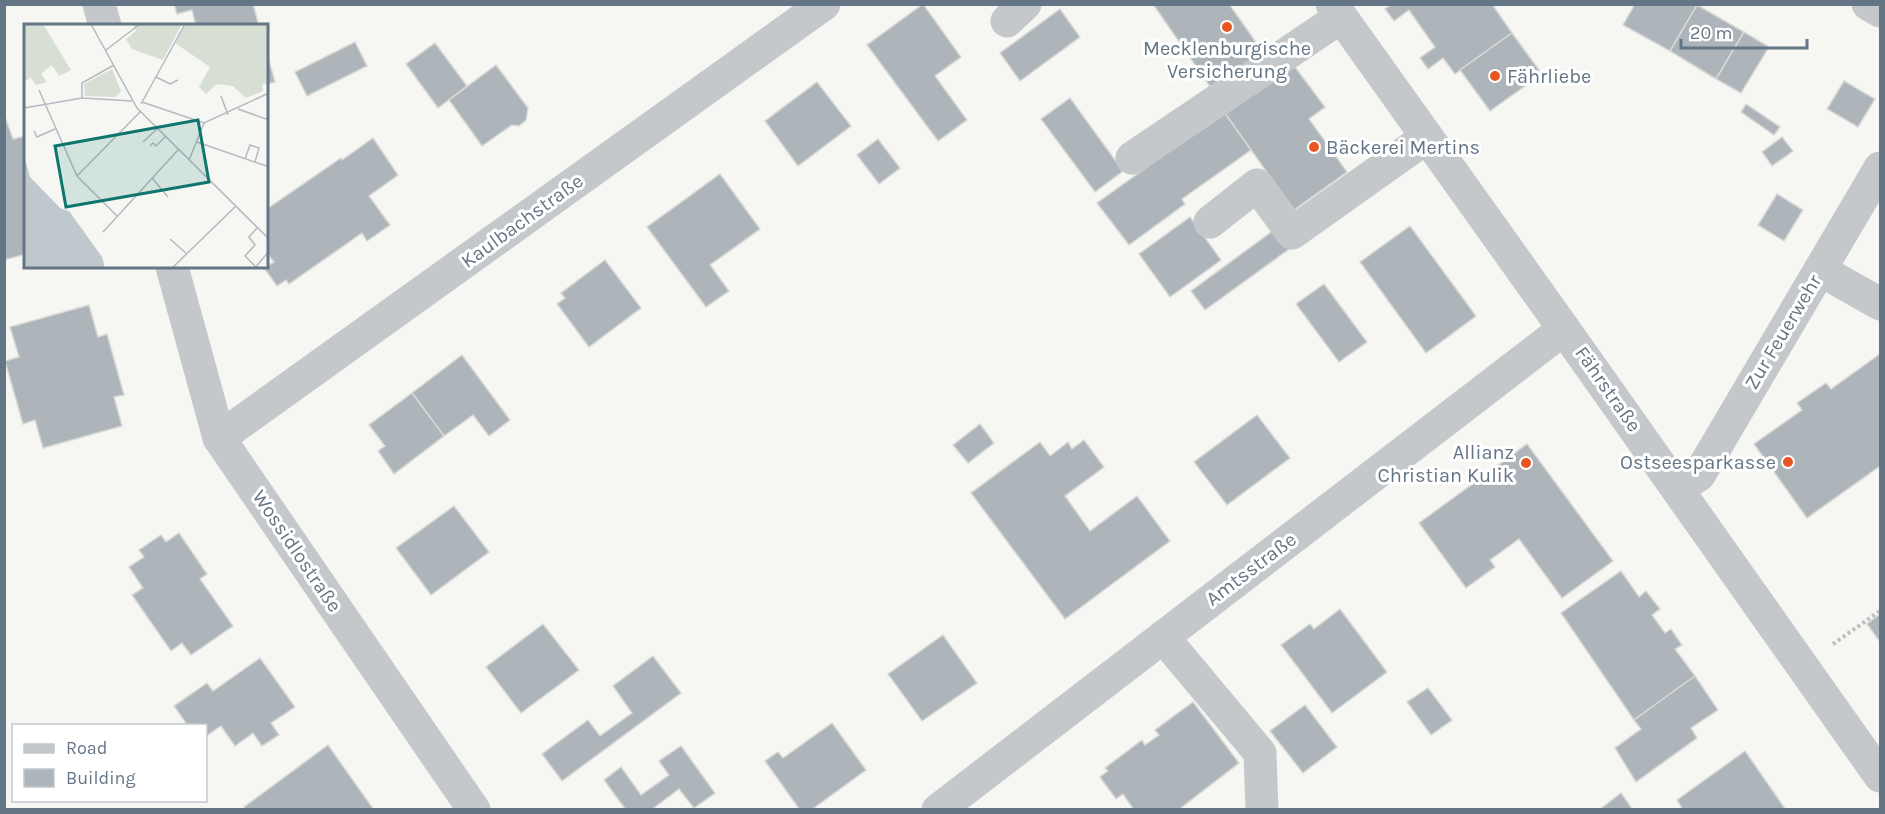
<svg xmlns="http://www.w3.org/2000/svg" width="1885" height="814" viewBox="0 0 1885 814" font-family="Karla,sans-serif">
<rect width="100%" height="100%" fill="#f6f6f3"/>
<g fill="#adb4ba" stroke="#d8d8d5" stroke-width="1.5">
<path d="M 174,4 L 253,4 L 259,26 L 196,26 L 192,10 L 177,14 Z"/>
<path d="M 923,4 L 961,57 L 935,76 L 967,120 L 938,141 L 867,45 Z"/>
<path d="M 1153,4 L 1229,4 L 1265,55 L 1213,91 Z"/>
<path d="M 1392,4 L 1492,4 L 1512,33 L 1455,74 L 1443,58 L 1428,69 L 1420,58 L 1435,47 L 1409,10 L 1394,21 L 1385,9 Z"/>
<path d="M 1635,4 L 1697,4 L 1697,5 L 1670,51 L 1623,25 Z"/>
<path d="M 1697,5 L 1744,32 L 1716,79 L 1670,51 Z"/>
<path d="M 1060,9 L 1080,37 L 1020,81 L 1000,53 Z"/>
<path d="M 1744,32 L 1769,47 L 1741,93 L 1716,79 Z"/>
<path d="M 1512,33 L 1542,74 L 1490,111 L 1460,70 Z"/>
<path d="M 355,42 L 367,66 L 307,96 L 295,72 Z"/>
<path d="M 435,43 L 467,86 L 438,108 L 406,64 Z"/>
<path d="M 267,54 L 275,82 L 267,84 Z"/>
<path d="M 1292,63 L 1325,107 L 1309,119 L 1347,172 L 1294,210 L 1224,112 Z"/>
<path d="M 496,65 L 528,108 L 526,120 L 519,126 L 512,125 L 482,146 L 449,100 Z"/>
<path d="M 1844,81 L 1875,99 L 1858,127 L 1827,109 Z"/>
<path d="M 817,82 L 851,126 L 798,166 L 765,121 Z"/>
<path d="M 1070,98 L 1123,171 L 1095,192 L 1041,119 Z"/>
<path d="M 1746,104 L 1780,127 L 1774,135 L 1741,112 Z"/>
<path d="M 1224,112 L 1251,150 L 1182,199 L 1185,204 L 1129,245 L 1097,203 Z"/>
<path d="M 4,114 L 13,139 L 26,136 L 26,254 L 4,260 Z"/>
<path d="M 1782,137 L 1793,151 L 1772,166 L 1762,152 Z"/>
<path d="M 373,138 L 398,175 L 369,196 L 390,225 L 367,241 L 362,233 L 289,284 L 286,280 L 277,286 L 264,268 L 274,262 L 267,253 L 267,209 L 341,158 L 342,160 Z"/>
<path d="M 878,139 L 900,168 L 879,184 L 857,155 Z"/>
<path d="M 720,174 L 760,229 L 710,265 L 729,291 L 706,307 L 647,227 Z"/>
<path d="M 1777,194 L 1803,210 L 1784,241 L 1758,225 Z"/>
<path d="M 1190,217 L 1221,260 L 1170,297 L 1139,254 Z"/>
<path d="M 1410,226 L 1476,316 L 1426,353 L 1360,262 Z"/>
<path d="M 1278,227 L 1292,247 L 1205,310 L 1191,291 Z"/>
<path d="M 605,260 L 641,308 L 589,347 L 557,304 L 565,298 L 561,293 Z"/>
<path d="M 1324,284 L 1367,342 L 1339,362 L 1296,304 Z"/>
<path d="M 89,305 L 98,337 L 107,334 L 124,395 L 114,397 L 122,426 L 43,448 L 35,420 L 23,424 L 5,361 L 19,357 L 10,327 Z"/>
<path d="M 1880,354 L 1880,466 L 1807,518 L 1754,444 L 1802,410 L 1797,403 L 1826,383 L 1831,389 Z"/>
<path d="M 462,355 L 510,420 L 489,436 L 473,415 L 444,436 L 412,393 Z"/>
<path d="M 412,393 L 444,436 L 394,474 L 378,451 L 385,446 L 369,425 Z"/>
<path d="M 1257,415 L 1290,458 L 1227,505 L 1194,462 Z"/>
<path d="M 980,424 L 994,443 L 968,463 L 953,445 Z"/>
<path d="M 1084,440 L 1104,467 L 1065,496 L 1090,531 L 1137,496 L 1170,541 L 1065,619 L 971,493 L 1040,442 L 1050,456 L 1068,442 L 1072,449 Z"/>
<path d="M 1527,444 L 1613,561 L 1562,598 L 1519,539 L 1490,560 L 1495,567 L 1466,588 L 1419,523 Z"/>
<path d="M 454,506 L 489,552 L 431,595 L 396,548 Z"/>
<path d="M 179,533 L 207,574 L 200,579 L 233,626 L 191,655 L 182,643 L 171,651 L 132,595 L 143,588 L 129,567 L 144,557 L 139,550 L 161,535 L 166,542 Z"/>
<path d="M 1621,571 L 1639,597 L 1646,591 L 1660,609 L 1652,615 L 1665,633 L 1671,629 L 1682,645 L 1675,649 L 1695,676 L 1634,720 L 1561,613 Z"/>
<path d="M 1340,609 L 1387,672 L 1332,713 L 1281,645 L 1310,624 L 1314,629 Z"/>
<path d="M 1880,614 L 1880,642 L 1867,624 Z"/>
<path d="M 543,624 L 579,670 L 521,713 L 486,667 Z"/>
<path d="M 943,635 L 977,683 L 922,721 L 888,674 Z"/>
<path d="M 653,656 L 681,693 L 562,781 L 542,754 L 588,720 L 600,736 L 632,713 L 613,686 Z"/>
<path d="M 260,658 L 295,707 L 271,723 L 279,735 L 262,746 L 253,733 L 235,746 L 221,726 L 206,736 L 206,726 L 188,726 L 174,706 L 207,683 L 213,691 Z"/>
<path d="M 1695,676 L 1718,710 L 1691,728 L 1697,738 L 1636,782 L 1615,748 L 1641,729 L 1634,720 Z"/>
<path d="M 1428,688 L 1452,720 L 1431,735 L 1407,702 Z"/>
<path d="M 1193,702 L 1239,763 L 1178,810 L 1134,810 L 1123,794 L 1116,799 L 1100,777 L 1108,771 L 1105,768 L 1142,740 L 1145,745 L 1159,735 L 1155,730 Z"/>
<path d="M 1305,705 L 1337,747 L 1303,773 L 1270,731 Z"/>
<path d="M 832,723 L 866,770 L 811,810 L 800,810 L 765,761 L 778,752 L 783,758 Z"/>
<path d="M 328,745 L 374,810 L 246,810 L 244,807 Z"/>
<path d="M 681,746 L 715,793 L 694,808 L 679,789 L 651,810 L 626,810 L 604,780 L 621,767 L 641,795 L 669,775 L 659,761 Z"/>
<path d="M 1745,751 L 1786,810 L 1683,810 L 1677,800 Z"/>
<path d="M 1621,793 L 1633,810 L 1599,810 Z"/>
</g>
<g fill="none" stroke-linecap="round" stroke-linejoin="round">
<path stroke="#bdc0c2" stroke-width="4" stroke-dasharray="3 3" stroke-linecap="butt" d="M 1833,644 L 1880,611"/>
<g stroke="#c4c8cb" stroke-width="33">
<path d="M 99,4 L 105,26"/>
<path d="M 1332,4 L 1564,329 L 1880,776"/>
<path d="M 1868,4 L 1880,11"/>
<path d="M 1007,21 L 1025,4"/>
<path d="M 1132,158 L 1341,17"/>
<path d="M 1210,222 L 1257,185 L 1292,233 L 1427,137"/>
<path d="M 172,267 L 219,438 L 474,810"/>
<path d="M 1820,270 L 1880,304"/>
<path d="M 219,438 L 824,4"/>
<path d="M 1678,489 L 1699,475 L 1880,168"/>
<path d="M 1163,637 L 1260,753 L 1262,810"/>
<path d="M 938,810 L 1564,329"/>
</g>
</g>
<g fill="#e85622" stroke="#fff" stroke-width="2">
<circle cx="1227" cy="27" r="6"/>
<circle cx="1495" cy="76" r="6"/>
<circle cx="1314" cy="147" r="6"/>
<circle cx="1788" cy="462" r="6"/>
<circle cx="1526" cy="463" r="6"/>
</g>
<g text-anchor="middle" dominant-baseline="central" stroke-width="6" stroke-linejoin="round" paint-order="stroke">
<g font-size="20" fill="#647585" stroke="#fff" text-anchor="start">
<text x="1227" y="48" text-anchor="middle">Mecklenburgische<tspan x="1227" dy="23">Versicherung</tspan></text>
<text x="1507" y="76">Fährliebe</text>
<text x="1326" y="147">Bäckerei Mertins</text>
<text x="1514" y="452" text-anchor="end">Allianz<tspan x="1514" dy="23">Christian Kulik</tspan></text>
<text x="1776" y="462" text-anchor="end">Ostseesparkasse</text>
</g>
<g font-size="20" fill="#647585" stroke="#fff">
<text transform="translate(522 221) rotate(-36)">Kaulbachstraße</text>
<text transform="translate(1783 332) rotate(-59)">Zur Feuerwehr</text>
<text transform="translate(1608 389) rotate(55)">Fährstraße</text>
<text transform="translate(297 551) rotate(56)">Wossidlostraße</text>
<text transform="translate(1251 569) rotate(-37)">Amtsstraße</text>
</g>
</g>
<g transform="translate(24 24)">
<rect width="244" height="244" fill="#f6f6f3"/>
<path d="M 0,0 L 19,0 L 47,46 L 35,52 L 28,41 L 17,50 L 23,58 L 12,61 L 6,53 L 0,59 ZM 109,0 L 158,0 L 139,36 L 108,25 L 102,15 L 112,7 ZM 162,0 L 244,0 L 244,59 L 238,61 L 239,67 L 222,74 L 209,62 L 193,60 L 182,70 L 175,63 L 186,43 L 151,19 ZM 88,45 L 97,67 L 92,73 L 61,72 L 60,60 Z" fill="#d7ded4"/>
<path d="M 0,132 L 6,153 L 36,184 L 45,187 L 78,233 L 81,244 L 0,244 Z" fill="#bec8cd"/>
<path fill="none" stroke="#b3bac0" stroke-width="1.5" d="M 67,0 L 113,84 L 245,215M 82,26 L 116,0M 132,53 L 146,60 L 154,56M 15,66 L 53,152 L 93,192M 197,72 L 204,91M 58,74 L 58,59 L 90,41M 118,78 L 180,99 L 245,69M 117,80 L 161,0M 0,84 L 58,74 L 108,77M 214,85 L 245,96M 10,107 L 13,113 L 31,105M 119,118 L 133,105M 173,118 L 245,143M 126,122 L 129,119 L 132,122 L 141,113M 221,135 L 226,121 L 235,124 L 231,138M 165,136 L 180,99M 53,152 L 116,88M 128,154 L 144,173M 79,208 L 154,126M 146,215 L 163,230M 232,243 L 221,232 L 231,221 L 225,213 L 233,204M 148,244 L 212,182M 231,244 L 245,227"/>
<path fill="#0f766e" fill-opacity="0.15" stroke="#0f766e" stroke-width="3" d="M 174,96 L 185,158 L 42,183 L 31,122 Z"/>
<rect width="244" height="244" fill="none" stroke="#647585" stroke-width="3"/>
</g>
<rect width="1885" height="814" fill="none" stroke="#647585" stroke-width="12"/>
<rect x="12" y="724" width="195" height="78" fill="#ffffff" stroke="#c1c8ce" stroke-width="1.5"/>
<rect x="24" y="744" width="30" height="9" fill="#c4c8cb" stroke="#c1c8ce" stroke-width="1.5"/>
<text x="66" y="754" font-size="18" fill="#647585">Road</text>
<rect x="24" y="769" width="30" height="18" fill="#adb4ba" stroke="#c1c8ce" stroke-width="1.5"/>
<text x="66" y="784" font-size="18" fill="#647585">Building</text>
<path d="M1681 39v9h126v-9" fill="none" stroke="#647585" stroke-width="3"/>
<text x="1690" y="39" font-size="18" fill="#647585" stroke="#ffffff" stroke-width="4.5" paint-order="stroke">20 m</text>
</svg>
